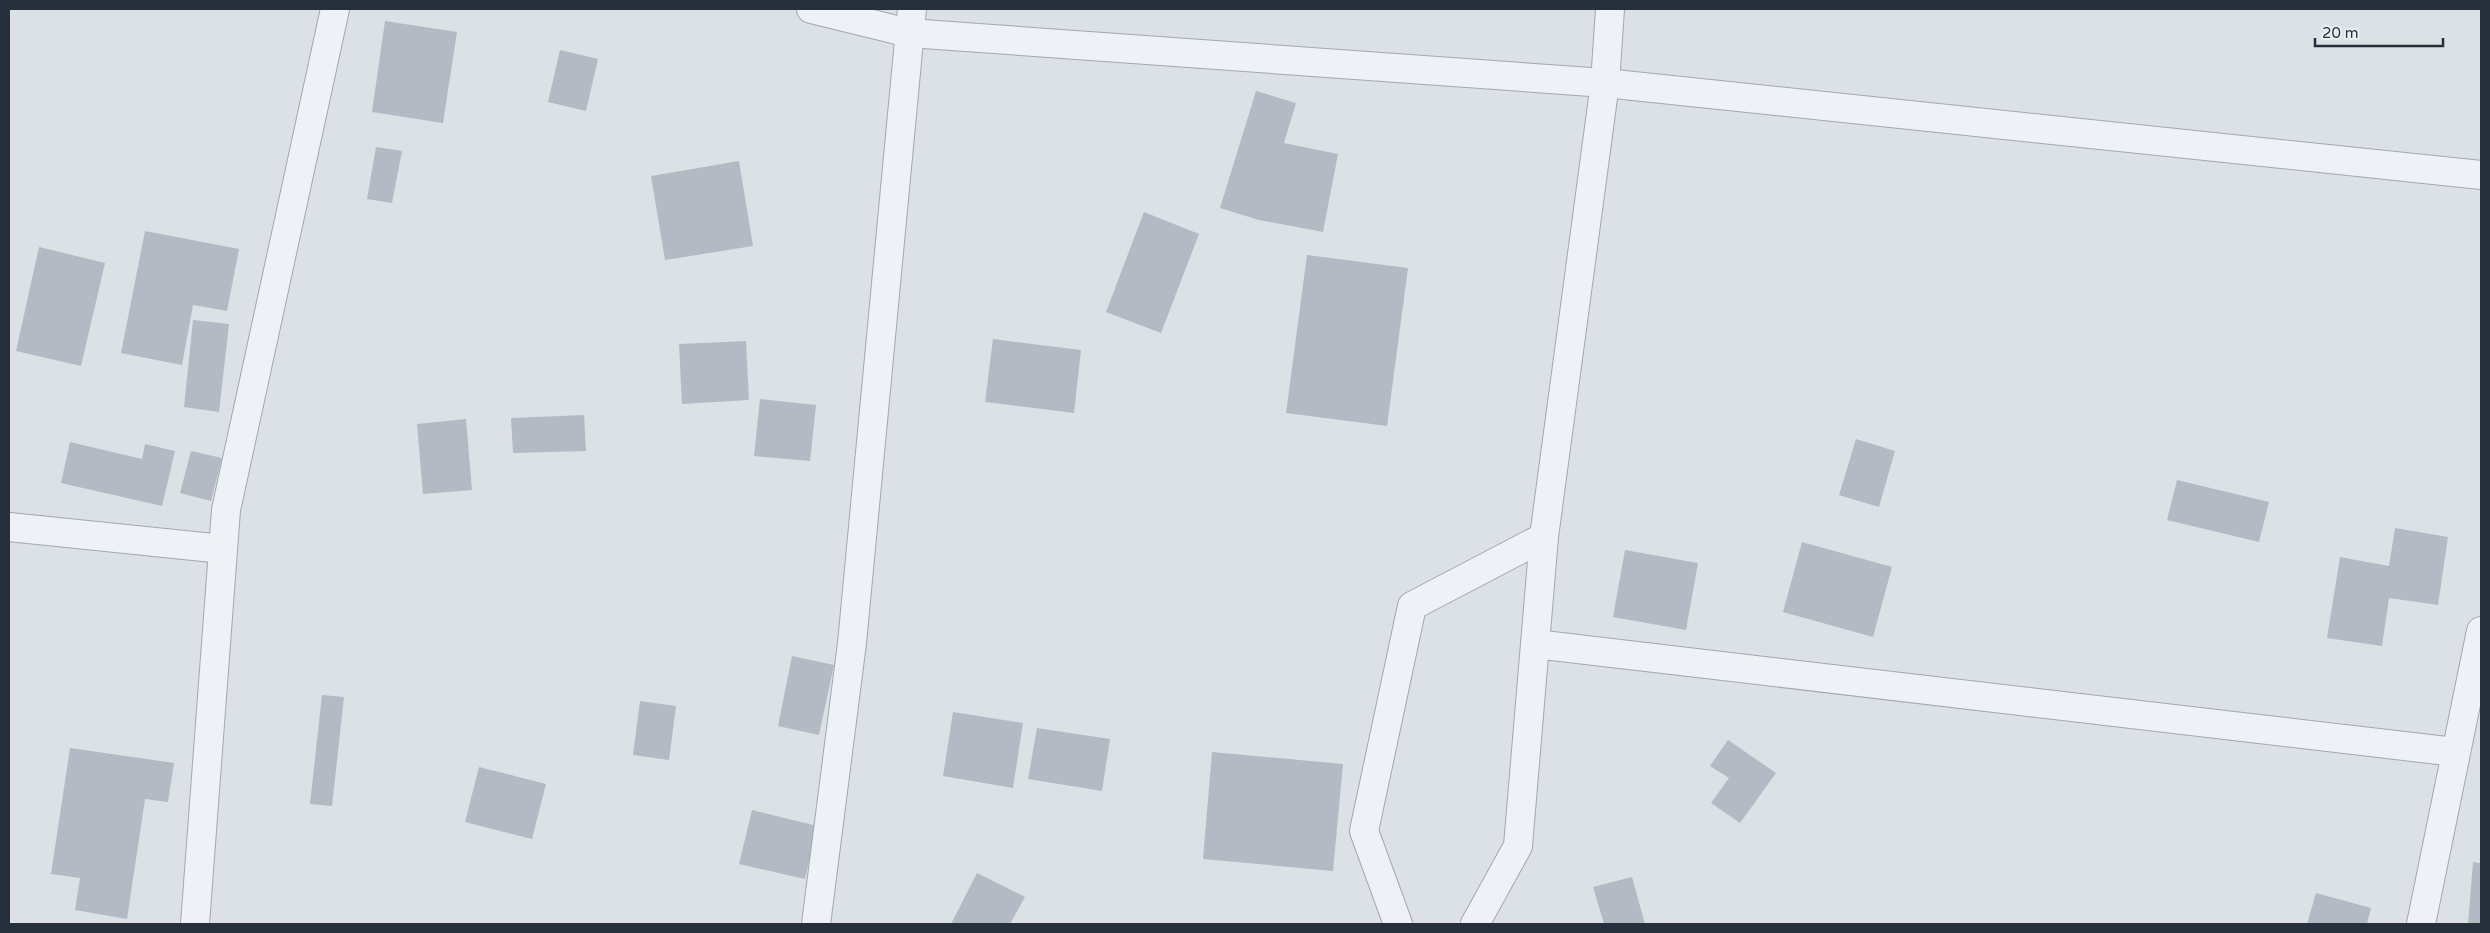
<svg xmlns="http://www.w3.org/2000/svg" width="2490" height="933" viewBox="0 0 2490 933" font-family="'Varela Round',sans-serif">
<rect width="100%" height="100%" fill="#dce1e6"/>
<g fill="#b3bac3">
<path d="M 385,21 L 457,32 L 443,123 L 372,112 Z"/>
<path d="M 560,50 L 598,59 L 586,111 L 548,102 Z"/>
<path d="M 1256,91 L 1296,103 L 1284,143 L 1338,154 L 1323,232 L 1259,220 L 1220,208 Z"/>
<path d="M 376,147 L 402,151 L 392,203 L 367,199 Z"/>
<path d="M 739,161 L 753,246 L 665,260 L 651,176 Z"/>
<path d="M 1144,212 L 1199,234 L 1161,333 L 1106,312 Z"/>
<path d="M 145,231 L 239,249 L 227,311 L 193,305 L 182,365 L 121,353 Z"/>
<path d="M 39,247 L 105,263 L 81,366 L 16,351 Z"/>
<path d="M 1307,255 L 1408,268 L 1387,426 L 1286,413 Z"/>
<path d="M 193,320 L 229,324 L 219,412 L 184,407 Z"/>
<path d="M 993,339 L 1081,350 L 1074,413 L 985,402 Z"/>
<path d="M 746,341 L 749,400 L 682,404 L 679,344 Z"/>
<path d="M 760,399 L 816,405 L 810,461 L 754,456 Z"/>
<path d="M 584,415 L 586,451 L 513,453 L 511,418 Z"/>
<path d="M 466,419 L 472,490 L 423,494 L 417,424 Z"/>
<path d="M 1856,439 L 1895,451 L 1879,507 L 1839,495 Z"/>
<path d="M 70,442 L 142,459 L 145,444 L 175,451 L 162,506 L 61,483 Z"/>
<path d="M 191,451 L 222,458 L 211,501 L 180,493 Z"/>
<path d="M 2177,480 L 2269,502 L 2259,542 L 2167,520 Z"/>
<path d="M 2395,528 L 2448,537 L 2438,605 L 2389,598 L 2382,646 L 2327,638 L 2340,557 L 2389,566 Z"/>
<path d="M 1802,542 L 1892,567 L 1873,637 L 1783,612 Z"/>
<path d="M 1625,550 L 1698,563 L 1686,630 L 1613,617 Z"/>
<path d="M 792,656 L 834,665 L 819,735 L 778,726 Z"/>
<path d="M 322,695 L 344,697 L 332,806 L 310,804 Z"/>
<path d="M 640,701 L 676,706 L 669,760 L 633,755 Z"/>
<path d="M 953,712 L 1023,723 L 1013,788 L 943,776 Z"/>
<path d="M 1037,728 L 1110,739 L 1102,791 L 1028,779 Z"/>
<path d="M 1728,740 L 1776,773 L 1740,823 L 1711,803 L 1729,778 L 1710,766 Z"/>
<path d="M 70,748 L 174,763 L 168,802 L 145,799 L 127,919 L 75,910 L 80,878 L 51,874 Z"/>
<path d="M 1212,752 L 1343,764 L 1333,871 L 1203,859 Z"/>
<path d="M 479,767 L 546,784 L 532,839 L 465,822 Z"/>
<path d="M 752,810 L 817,826 L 805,879 L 739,864 Z"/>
<path d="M 2473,862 L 2481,863 L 2481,924 L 2468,924 Z"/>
<path d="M 977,873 L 1025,897 L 1010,924 L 951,924 Z"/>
<path d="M 1632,877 L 1645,924 L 1604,924 L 1593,887 Z"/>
<path d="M 2316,893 L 2371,908 L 2367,924 L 2307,924 Z"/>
</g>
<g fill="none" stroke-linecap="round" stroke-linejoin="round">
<defs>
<g id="minor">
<path d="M 811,9 L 909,33 L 1605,83 L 2481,175"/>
<path d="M 9,527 L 223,549"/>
<path d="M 1535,644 L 2455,752"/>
<path d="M 195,924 L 226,510 L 335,9"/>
<path d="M 816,924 L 852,643 L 912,9"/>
<path d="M 1398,924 L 1364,831 L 1412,606 L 1544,537"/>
<path d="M 1475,924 L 1518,846 L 1544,537 L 1605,83 L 1610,9"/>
<path d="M 2421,924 L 2481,631"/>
</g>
</defs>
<use href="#minor" stroke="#a2a8b0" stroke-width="30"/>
<use href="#minor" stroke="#eef1f5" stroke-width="28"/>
</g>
<rect width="2490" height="933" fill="none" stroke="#26303c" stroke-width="20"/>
<path d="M2315 38v8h128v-8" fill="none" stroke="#26303c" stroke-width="2.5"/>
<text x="2322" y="38" font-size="15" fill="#26303c" stroke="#ebf0f4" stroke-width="4" paint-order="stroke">20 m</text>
</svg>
